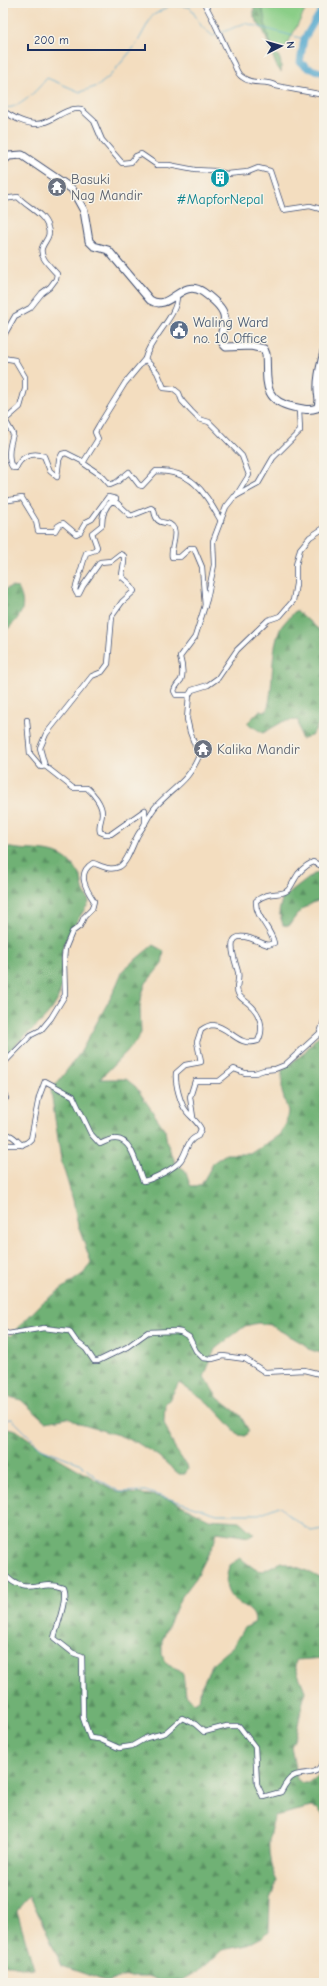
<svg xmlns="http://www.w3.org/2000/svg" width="327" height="1986" viewBox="0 0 327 1986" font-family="'Comic Neue',sans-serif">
<defs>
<pattern id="forest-firs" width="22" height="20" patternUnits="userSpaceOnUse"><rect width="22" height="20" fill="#6fb174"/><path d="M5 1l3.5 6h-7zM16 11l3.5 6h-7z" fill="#5a9062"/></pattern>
</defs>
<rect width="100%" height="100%" fill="#f7f3e8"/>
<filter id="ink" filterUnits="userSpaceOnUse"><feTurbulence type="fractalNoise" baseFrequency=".025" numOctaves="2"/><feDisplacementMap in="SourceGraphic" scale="8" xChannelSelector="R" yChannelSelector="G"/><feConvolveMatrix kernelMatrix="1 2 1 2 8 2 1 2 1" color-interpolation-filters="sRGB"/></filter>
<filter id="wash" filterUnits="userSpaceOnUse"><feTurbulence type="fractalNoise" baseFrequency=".012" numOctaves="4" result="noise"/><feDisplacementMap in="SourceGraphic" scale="16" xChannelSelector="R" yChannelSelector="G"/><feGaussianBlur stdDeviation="0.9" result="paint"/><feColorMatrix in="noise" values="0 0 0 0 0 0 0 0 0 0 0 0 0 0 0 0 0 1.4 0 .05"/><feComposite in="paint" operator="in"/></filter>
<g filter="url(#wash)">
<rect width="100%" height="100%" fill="#f3ddbf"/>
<path fill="#8ace87" stroke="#527e72" d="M 262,3 L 309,3 L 287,45 L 278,53 C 265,39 264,21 262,3 Z"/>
<g fill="url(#forest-firs)" stroke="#457069">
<path d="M 254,3 L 262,3 C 264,17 266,30 270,43 C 276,57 282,53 281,72 L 276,65 L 264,32 L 254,17 Z"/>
<path d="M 11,587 L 18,588 C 29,609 19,619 3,633 L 3,590 Z"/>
<path d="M 296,610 L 324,634 L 324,722 L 321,720 L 312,735 L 301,739 L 298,720 L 284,721 L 263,733 L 247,723 L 259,711 L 267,711 C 275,684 269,652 281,627 C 285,621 292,615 296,610 Z"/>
<path d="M 3,846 C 27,854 57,843 74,867 C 76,870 80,873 81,877 C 82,881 82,885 83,889 C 84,894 89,897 89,903 C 83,912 65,938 63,947 C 59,966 66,983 57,1001 C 45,1025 18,1037 3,1059 Z"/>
<path d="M 320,873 L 324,875 L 324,899 C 308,903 298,911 289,926 L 283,925 L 279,912 L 282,899 L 314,874 Z"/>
<path d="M 153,945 L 164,951 L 162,964 L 146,983 L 142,994 L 140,1008 L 141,1033 L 135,1043 L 100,1079 L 126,1079 L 136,1087 L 165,1130 L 167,1143 L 176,1164 L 185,1170 L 190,1185 L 195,1187 L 201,1185 L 214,1162 L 226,1154 L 251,1154 L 279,1135 L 286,1124 L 288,1111 L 282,1092 L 282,1070 L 303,1054 L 316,1038 L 323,1033 L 324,1029 L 324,1354 L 308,1349 L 304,1344 L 270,1325 L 258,1323 L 245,1326 L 215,1349 L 204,1377 L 218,1398 L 240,1415 L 249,1431 L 245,1436 L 239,1435 L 211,1405 L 179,1383 L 169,1400 L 165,1403 L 164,1422 L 174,1447 L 188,1468 L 185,1474 L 179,1474 L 158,1456 L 136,1442 L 118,1435 L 80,1424 L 68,1418 L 46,1422 L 21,1400 L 3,1395 L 3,1332 L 10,1336 L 42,1303 L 84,1273 L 91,1262 L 78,1226 L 73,1200 L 61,1160 L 51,1091 L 80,1053 L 112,995 L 123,970 Z"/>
<path d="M 3,1427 L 16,1430 L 43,1449 L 117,1492 L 151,1495 L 169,1499 L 209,1519 L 239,1521 L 254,1534 L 249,1537 L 217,1532 L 214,1543 L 196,1578 L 180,1599 L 162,1641 L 162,1654 L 164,1660 L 168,1665 L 180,1670 L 183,1675 L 186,1694 L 194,1703 L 199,1700 L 201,1687 L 213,1663 L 233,1646 L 243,1629 L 255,1622 C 255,1603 229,1608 226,1584 C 226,1578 228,1571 229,1565 L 240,1558 L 255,1569 L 262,1571 L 281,1562 L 305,1570 L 324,1580 L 324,1658 L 296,1660 L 295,1666 L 305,1691 L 296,1735 L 291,1747 L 297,1779 L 302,1783 L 308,1783 L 324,1771 L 324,1817 L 318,1809 L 312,1807 L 275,1816 C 266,1838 267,1860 277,1881 L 270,1899 L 269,1931 L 264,1936 L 247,1945 L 222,1950 L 203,1968 L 183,1980 L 171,1982 L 159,1981 L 148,1976 L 134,1976 L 121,1977 L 108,1982 L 62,1966 L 30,1896 L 17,1911 L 34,1969 L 3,1964 Z"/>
</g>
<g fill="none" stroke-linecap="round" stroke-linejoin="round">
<g stroke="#50a5cc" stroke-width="1">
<path d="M 221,33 L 245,23 L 304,39"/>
<path d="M 3,107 C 18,112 38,89 47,78 L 80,92 L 98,86 L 109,77 L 136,45 L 152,16 L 171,5 L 190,7 L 202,27 L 213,36 L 218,34"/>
<path d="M 3,1420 L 12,1419 L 41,1448 L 79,1463 L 98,1479 L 120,1492 L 145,1491 L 217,1514 L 259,1514 L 279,1506 L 287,1514 L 311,1531 L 324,1529"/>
</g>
<path stroke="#50a5cc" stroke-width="7" d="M 324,6 L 304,39 L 300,62 L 308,68 L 324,73"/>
</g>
</g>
<g filter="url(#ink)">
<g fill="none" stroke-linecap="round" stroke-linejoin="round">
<defs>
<g id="minor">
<path d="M 204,3 C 216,23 223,44 234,64 C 236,69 238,75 242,77 C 253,86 266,79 276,86 L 324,95"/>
<path d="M 3,111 C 13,117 24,124 36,124 C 52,124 63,107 81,109 L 94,121 L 102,140 L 122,163 L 131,162 L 136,156 L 141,154 L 157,165 L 169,165 L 195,170 L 215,171 L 227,174 L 248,172 L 258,168 L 270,171 L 283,210 L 310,206 L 324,210"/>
<path d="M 3,199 L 18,197 C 27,207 45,214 48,228 C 51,237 45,240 42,248 C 39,257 51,267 57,274 L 56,279 L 50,287 L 42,293 L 30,308 L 15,316 L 3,337"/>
<path d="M 177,295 C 178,317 150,337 145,359 L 157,372 L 164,388 L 174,389 L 179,393 L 182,401 L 191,411 L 199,419 L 209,422 L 217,430 L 242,456 L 249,475 L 236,496"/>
<path d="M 3,358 L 15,360 L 25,377 L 25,389 L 20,407 L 5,420 L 13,434 C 10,444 6,459 13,468 L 16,468 C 21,456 32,452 44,456 L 50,471 L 57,477 L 59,460 L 62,454 L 66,453 L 84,462"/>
<path d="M 145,359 L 125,383 L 99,425 L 95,432 L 98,439 L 83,463 L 102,476 L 110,485 L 117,482 L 129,472 L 139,485 L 142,486 L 156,471 C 194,471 204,492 221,521"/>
<path d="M 3,501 L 22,498 L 36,521 L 38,531 L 55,531 L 58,526 L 63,523 L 76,534 L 80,532 L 86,522 L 92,519 L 108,497 L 116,499"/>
<path d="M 189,695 L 176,695 L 174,691 C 175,686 178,684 181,680 C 184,673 182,664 180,657 L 195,637 L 207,599 L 214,565 L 213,541 L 226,507 L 234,497 L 258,484 L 273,458 L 300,431 L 299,409"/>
<path d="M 27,720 L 30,754 L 41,767 L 45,766 L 40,748 L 46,734 L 92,676 L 102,672 L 108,664 L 112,616 L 122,602 L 134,591 L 129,583 L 122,577 C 122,569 125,564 124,556 L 120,554 L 111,561 L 100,562 L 83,586 L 79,594 L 77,594 L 75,590 L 86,553 L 95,550 L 97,547 L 92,533 L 102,525 C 102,515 104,507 112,501 L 117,503 L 131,516 L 151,508 L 154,510 C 157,530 168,517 174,529 C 177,537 170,549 172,557 L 180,557 L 190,548 L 194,548 L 202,567 L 205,606"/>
<path d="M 45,766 L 73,788 L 87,788 C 93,793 102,804 102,813 C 102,820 98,825 100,832 L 105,834 L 111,834 L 145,810 L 145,824"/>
<path d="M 3,1064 L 31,1035 L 41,1030 L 51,1018 L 65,995 L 64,959 L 65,949 L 72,932 L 80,926 L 84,917 L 92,909 L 94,901 C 86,889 76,873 93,863 C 102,866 110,871 119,867 C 128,863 133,842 139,833 C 145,825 150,812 157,805 C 176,785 187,783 199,756 L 190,732 L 187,719 L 189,695 L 192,690 L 208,685 L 218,678 L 237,650 L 268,620 L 280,616 L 293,601 L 296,584 L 296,565 L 300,549 L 310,537 L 324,528"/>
<path d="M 3,1093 L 6,1098 L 3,1100"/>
<path d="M 193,1117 L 190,1097 L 195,1081 L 219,1081 L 234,1069 L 245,1073 L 255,1073 L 264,1070 L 275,1069 L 285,1065 L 320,1033 L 324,1021"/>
<path d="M 3,1134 C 11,1133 16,1140 22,1145"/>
<path d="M 3,1145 C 13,1144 23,1148 31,1139 L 39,1097 L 45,1081 L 73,1096 L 91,1134 L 100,1144 C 104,1142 110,1139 115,1139 C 133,1138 137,1169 143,1181 C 152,1180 175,1168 180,1161 C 187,1153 186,1140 198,1136 L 201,1129 C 198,1122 192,1118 187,1112 C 180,1104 175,1083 176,1073 L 185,1065 L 201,1062 L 197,1042 L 201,1030 C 204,1028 209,1025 213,1025 C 229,1026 238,1048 258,1041 C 265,1028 260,1013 249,1004 C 245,1000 240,999 238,993 C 235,987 240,979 238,972 C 236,963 223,933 245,937 C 252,938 261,943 268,945 L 274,943 C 271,928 255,917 256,901 C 269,890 281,897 288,890 C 291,887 293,882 295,879 C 299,871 305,866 313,862 L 324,867"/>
<path d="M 3,1331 L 8,1334 L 44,1328 L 69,1331 L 76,1341 L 86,1349 L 94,1361 L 98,1361 L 127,1347 L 148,1332 L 175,1331 L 181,1332 L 189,1337 L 196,1351 L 203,1358 L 212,1359 L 223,1356 L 245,1359 L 265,1372 L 304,1370 L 324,1375"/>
<path d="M 3,1573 C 27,1600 39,1577 63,1587 C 68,1599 57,1625 54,1638 L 73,1653 L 82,1656 L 83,1718 L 90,1738 L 99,1739 L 119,1748 L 132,1746 L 146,1738 L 165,1733 L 182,1718 L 195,1724 L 204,1732 L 227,1726 L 239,1726 L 255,1747 L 257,1784 L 263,1797 L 281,1792 C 284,1786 289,1777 296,1775 C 311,1771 317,1777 324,1759"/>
</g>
<path id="trunk" d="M 3,161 L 9,156 L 22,155 L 72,189 L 84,211 L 89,241 L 94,246 L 108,250 L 150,300 C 170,313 181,277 203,292 C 210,297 222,306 224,315 C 227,327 215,337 226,347 L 251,346 L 264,349 L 266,354 C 268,380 261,400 293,407 C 302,409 309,411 317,408 C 321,402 318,397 318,390 C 317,376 321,365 324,352"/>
</defs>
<use href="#minor" stroke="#3b496d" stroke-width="6"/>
<use href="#trunk" stroke="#3b496d" stroke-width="9"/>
<use href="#minor" stroke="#fff" stroke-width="4.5"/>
<use href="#trunk" stroke="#fff" stroke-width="7"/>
</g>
</g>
<defs>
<symbol id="building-disc" viewBox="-11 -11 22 22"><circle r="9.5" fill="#0f9aa8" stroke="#f7f3e8"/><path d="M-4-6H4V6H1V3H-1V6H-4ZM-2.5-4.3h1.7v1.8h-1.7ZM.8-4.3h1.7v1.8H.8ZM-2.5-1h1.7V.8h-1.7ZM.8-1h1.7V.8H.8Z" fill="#fff"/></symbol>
<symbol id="temple-disc" viewBox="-11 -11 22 22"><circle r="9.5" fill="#6b7280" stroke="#f7f3e8"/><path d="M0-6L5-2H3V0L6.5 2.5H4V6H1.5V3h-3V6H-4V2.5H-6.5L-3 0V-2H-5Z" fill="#fff"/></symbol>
<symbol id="civic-disc" viewBox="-11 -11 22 22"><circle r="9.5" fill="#5c6f8a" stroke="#f7f3e8"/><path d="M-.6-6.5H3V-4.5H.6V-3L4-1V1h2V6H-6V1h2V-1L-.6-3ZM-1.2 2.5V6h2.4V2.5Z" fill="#fff"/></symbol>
</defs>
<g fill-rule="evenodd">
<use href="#building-disc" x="209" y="167" width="22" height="22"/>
<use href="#temple-disc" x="46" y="176" width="22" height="22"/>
<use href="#civic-disc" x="168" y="319" width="22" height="22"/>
<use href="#temple-disc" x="192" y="738" width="22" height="22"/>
</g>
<g text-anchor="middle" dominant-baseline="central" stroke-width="3" stroke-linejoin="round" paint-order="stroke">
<g font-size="14" fill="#5b616d" stroke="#f7f3e8" text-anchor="start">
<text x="71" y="179">Basuki<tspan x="71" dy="16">Nag Mandir</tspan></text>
<text x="217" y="749">Kalika Mandir</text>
</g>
<g font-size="14" fill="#0d838f" stroke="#f7f3e8">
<text x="220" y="199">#MapforNepal</text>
</g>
<g font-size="14" fill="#4e5e75" stroke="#f7f3e8" text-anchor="start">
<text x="193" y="322">Waling Ward<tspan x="193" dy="16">no. 10 Office</tspan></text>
</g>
</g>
<rect width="327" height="1986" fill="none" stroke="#f7f3e8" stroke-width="16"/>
<g transform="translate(281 46) rotate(84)" stroke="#f7f3e8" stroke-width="3" paint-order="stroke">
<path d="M0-3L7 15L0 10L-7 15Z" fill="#1b2f5e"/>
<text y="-6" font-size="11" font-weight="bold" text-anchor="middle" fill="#1b2f5e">N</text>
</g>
<path d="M28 44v6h117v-6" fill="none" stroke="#1b2f5e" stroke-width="2"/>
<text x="34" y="44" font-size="12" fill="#1b2f5e" stroke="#f7f3e8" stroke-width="3" paint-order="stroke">200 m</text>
</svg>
